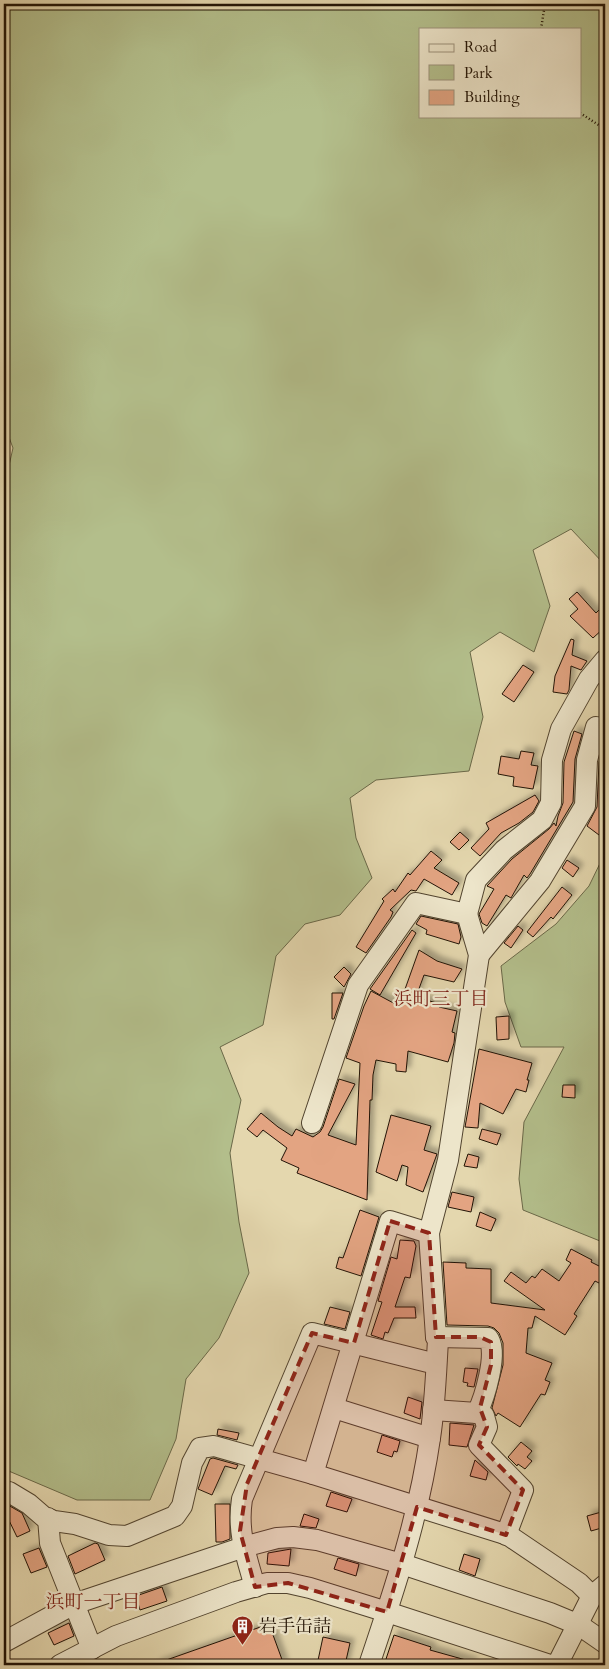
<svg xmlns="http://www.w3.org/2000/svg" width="609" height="1669" viewBox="0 0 609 1669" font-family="Cardo,'Noto Serif JP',serif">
<defs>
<filter id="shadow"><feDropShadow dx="4.5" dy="-4.5" stdDeviation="2.5" flood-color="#0004"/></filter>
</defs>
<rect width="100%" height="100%" fill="#e4d7ae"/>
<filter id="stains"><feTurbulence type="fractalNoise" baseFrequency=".004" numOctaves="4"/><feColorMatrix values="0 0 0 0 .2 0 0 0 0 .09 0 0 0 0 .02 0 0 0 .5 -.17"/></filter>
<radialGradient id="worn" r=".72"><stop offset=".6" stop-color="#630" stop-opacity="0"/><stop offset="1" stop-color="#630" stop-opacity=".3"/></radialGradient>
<g fill="#b3be8b" stroke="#6a6848" fill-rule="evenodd">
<path d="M 4,4 L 605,4 L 605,565 L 571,529 L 533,550 L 550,606 L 534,652 L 500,632 L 470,652 L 483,717 L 469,771 L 376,780 L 350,798 L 356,838 L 372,878 L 340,915 L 305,924 L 276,956 L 263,1025 L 220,1047 L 241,1100 L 230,1153 L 239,1222 L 249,1273 L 219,1338 L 186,1379 L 176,1439 L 150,1500 L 77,1500 L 4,1469 L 4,474 L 8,470 L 13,448 L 4,424 ZM 420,29 L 580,29 L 580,116 L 420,116 Z"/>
<path d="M 605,853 L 605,1243 L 523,1210 L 519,1179 L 524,1122 L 564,1047 L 521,1047 L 505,1002 L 501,966 L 556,924 L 589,886 Z"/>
</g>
<g fill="#e3a482" stroke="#221305" filter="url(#shadow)">
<path d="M 577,592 L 596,613 L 605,604 L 605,627 L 593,638 L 570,616 L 578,609 L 569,599 Z"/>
<path d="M 571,639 L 574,640 L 572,655 L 587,661 L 581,670 L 571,666 L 569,690 L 567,694 L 553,692 L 555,676 Z"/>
<path d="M 523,665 L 534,672 L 514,702 L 502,694 Z"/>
<path d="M 574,731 L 582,734 L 575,759 L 573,802 L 530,874 L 527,878 L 524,875 L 511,898 L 506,895 L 487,926 L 482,923 L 479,914 L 494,889 L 487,886 L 512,859 L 549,829 L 554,823 L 556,826 L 558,816 L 563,803 L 564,762 Z"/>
<path d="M 604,744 L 605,744 L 605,826 L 599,835 L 587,826 L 597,807 L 599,762 Z"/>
<path d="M 521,751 L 534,753 L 531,765 L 538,766 L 533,789 L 513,786 L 514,777 L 498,774 L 501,756 L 519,759 Z"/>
<path d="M 535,795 L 539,801 L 533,812 L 519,823 L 501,833 L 480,856 L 471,848 L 489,829 L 486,823 Z"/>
<path d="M 460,832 L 469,840 L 459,850 L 450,842 Z"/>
<path d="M 431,851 L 442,860 L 434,868 L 459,883 L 452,895 L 424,879 L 416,891 L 411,890 L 390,910 L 393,912 L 391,917 L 366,953 L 356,947 L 384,901 L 382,899 L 393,889 L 395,892 L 408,873 L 410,875 Z"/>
<path d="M 567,860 L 579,868 L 573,877 L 562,868 Z"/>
<path d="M 562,887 L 572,895 L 553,919 L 551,917 L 533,937 L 527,932 Z"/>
<path d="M 421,916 L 458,924 L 461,937 L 459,944 L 426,934 L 427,930 L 416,924 Z"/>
<path d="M 518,926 L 523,930 L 511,948 L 504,943 Z"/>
<path d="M 412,930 L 416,933 L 380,995 L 370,989 Z"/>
<path d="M 419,950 L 437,961 L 462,969 L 454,982 L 424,975 L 416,997 L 440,1004 L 439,1007 L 457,1011 L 452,1032 L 455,1033 L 454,1043 L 448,1062 L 408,1051 L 406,1072 L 396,1071 L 396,1064 L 376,1060 L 373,1075 L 372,1100 L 370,1100 L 367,1200 L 297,1173 L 299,1168 L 281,1160 L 287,1148 L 263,1130 L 257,1137 L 247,1129 L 261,1113 L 278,1127 L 292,1136 L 296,1129 L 313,1137 L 320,1132 L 323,1127 L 339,1079 L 355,1084 L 328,1135 L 356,1145 L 360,1063 L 346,1058 L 364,1006 L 371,991 L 399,1006 Z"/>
<path d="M 344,967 L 351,974 L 344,987 L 334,977 Z"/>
<path d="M 332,993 L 343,993 L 334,1019 L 332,1019 Z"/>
<path d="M 509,1016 L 509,1039 L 497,1040 L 496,1017 Z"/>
<path d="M 479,1049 L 532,1063 L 527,1080 L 529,1080 L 526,1092 L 516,1089 L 503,1114 L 480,1103 L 478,1128 L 465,1127 Z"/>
<path d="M 563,1085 L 575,1085 L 575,1098 L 562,1097 Z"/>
<path d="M 391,1115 L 431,1126 L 424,1150 L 437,1154 L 423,1192 L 406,1185 L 408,1167 L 402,1165 L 397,1181 L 376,1172 Z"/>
<path d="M 482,1129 L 501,1134 L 497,1145 L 479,1139 Z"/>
<path d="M 468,1154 L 479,1157 L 477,1168 L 464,1166 Z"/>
<path d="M 452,1192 L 474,1197 L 471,1212 L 448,1207 Z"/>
<path d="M 360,1210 L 379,1217 L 361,1276 L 336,1268 L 339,1257 L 343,1258 Z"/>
<path d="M 480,1212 L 496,1219 L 491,1231 L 476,1226 Z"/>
<path d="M 400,1240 L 414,1241 L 416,1246 L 410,1278 L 405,1277 L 395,1307 L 415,1307 L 416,1318 L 394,1318 L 388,1333 L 385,1332 L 383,1339 L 371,1335 L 382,1302 L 378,1301 L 391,1257 L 397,1259 Z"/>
<path d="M 571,1249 L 592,1260 L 591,1262 L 605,1269 L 605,1286 L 595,1281 L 574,1314 L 577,1316 L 565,1335 L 535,1316 L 532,1328 L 528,1328 L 526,1353 L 552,1363 L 545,1380 L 550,1382 L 545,1395 L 541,1394 L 520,1427 L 498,1413 L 496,1416 L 492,1408 L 503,1365 L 503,1343 L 499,1333 L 494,1328 L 488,1326 L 447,1325 L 443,1262 L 466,1263 L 466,1268 L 491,1269 L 491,1303 L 545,1310 L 504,1281 L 511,1272 L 526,1283 L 532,1276 L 535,1278 L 542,1269 L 559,1281 L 571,1263 L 566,1260 Z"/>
<path d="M 330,1307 L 350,1312 L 345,1329 L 324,1324 Z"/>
<path d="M 465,1368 L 478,1369 L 474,1387 L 467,1386 L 468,1383 L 463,1382 Z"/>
<path d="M 408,1397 L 422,1402 L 420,1419 L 404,1413 Z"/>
<path d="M 450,1423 L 474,1425 L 467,1447 L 449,1445 Z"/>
<path d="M 218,1429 L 239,1433 L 237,1440 L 217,1435 Z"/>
<path d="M 382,1435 L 400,1441 L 397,1452 L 394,1451 L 392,1457 L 377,1452 Z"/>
<path d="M 521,1442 L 532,1451 L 527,1457 L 532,1461 L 525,1469 L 518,1464 L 517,1466 L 508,1457 Z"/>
<path d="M 213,1458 L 238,1465 L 236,1469 L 225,1466 L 212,1495 L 198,1489 L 210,1459 Z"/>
<path d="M 475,1460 L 488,1472 L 486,1480 L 470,1476 Z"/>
<path d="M 331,1492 L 352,1499 L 347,1512 L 326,1506 Z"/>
<path d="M 215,1504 L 230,1504 L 230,1539 L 222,1542 L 216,1542 Z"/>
<path d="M 8,1505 L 22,1513 L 30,1531 L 17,1537 L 4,1510 L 4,1506 Z"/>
<path d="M 605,1511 L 605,1527 L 591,1531 L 587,1516 Z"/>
<path d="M 304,1514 L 319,1519 L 316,1528 L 300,1526 Z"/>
<path d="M 95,1543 L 98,1544 L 105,1560 L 75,1574 L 68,1556 Z"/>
<path d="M 39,1548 L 47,1567 L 31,1573 L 23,1554 Z"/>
<path d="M 291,1549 L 289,1566 L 267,1564 L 268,1553 Z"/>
<path d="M 464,1554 L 480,1559 L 475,1576 L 459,1570 Z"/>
<path d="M 338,1558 L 359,1564 L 356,1576 L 334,1569 Z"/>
<path d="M 162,1587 L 167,1601 L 140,1610 L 136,1596 Z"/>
<path d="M 69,1623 L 74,1636 L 54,1645 L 48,1633 Z"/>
<path d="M 269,1624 L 284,1665 L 155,1665 L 155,1664 Z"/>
<path d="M 394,1635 L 431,1647 L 430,1650 L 473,1662 L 472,1665 L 384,1665 Z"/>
<path d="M 323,1637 L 350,1643 L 345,1665 L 317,1665 Z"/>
</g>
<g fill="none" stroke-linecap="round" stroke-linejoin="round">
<defs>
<g id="minor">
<path d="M 467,914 L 476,880 L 504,850 L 542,820 L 551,803 L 552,760 L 561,729 L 589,679 L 605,660"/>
<path d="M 479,955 L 540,881 L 585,806 L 587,760 L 596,727"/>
<path d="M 312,1123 L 358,985 L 416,903 L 467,914 L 479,955 L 448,1160 L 429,1233 L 436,1337 L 438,1340 C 436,1373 435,1406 430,1438 C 419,1516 394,1591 369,1665"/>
<path d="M 436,1337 L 488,1338 C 499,1352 484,1399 477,1413"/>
<path d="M 334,1408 L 430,1438"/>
<path d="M 433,1410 L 477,1413 L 484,1416 L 487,1427 L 479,1445 L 523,1490 L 506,1535"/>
<path d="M 313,1474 L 390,1221 L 429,1233"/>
<path d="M 4,1494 L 9,1492 L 29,1504 L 44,1517 L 54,1521 L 75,1524 L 109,1535 L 127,1536 L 175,1516 L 182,1506 L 192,1463 L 200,1448 L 214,1446 L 313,1474 L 508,1535 L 579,1583 L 592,1596"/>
<path d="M 48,1518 L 50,1543 L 92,1649"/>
<path d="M 255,1587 C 246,1555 237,1532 242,1499 L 312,1333 L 436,1364"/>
<path d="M 4,1642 L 74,1604 L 247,1546 L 277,1538 L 293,1537 L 317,1540 L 402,1564 L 550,1613 L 579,1625 L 605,1643"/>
<path d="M 60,1665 L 116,1636 L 236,1592 L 267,1583 L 288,1583 L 310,1588 L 387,1612 L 550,1665"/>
<path d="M 557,1665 L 592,1596 L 605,1585"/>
</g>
</defs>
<use href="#minor" stroke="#52442f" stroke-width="22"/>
<g stroke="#221305" stroke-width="2.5" stroke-dasharray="1 2.5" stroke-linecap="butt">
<path d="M 541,29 L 545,4"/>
<path d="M 580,113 L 605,129"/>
</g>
<use href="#minor" stroke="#ede5ca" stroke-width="20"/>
</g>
<path fill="#8f2418" fill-opacity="0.2" stroke="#8f2418" stroke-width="4" stroke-dasharray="10 6" stroke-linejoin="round" d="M 390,1221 L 429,1233 L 436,1337 L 480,1337 L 491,1342 L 491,1365 L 480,1408 L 487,1427 L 479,1445 L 523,1490 L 506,1535 L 417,1507 L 387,1612 L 288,1583 L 255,1587 L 240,1531 L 247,1484 L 312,1333 L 354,1343 Z"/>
<defs>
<symbol id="building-pin" viewBox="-11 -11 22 30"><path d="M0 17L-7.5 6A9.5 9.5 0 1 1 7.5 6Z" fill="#8f2418" stroke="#ede5ca"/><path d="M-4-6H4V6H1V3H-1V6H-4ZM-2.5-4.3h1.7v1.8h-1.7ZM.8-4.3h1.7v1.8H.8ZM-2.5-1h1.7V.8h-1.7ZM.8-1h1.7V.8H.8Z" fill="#fff"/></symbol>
</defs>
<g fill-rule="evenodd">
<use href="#building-pin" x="230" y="1614" width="25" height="34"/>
</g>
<g text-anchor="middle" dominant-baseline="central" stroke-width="4.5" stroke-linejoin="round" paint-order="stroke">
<g font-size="18" fill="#221305" stroke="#ede5ca" text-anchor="start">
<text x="259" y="1626">岩手缶詰</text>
</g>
<g font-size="19" fill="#7a1f14" stroke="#ede5ca">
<text x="441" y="999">浜町三丁目</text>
<text x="93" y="1602">浜町一丁目</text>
</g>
</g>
<rect width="609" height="1669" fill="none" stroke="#e4d7ae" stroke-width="20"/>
<rect x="5" y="5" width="599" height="1659" fill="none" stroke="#221305" stroke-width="2.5"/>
<rect x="10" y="10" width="589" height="1649" fill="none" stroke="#221305"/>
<rect x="419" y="28" width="162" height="90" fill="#ede5ca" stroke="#9c917b"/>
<rect x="429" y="44" width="25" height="8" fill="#ede5ca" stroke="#9c917b"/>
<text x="464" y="52" font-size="15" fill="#221305">Road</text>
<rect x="429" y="65" width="25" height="15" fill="#b3be8b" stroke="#9c917b"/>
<text x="464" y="78" font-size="15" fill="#221305">Park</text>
<rect x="429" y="90" width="25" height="15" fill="#e3a482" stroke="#9c917b"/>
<text x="464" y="102" font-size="15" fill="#221305">Building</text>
<rect width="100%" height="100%" filter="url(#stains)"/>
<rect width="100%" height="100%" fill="url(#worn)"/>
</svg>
